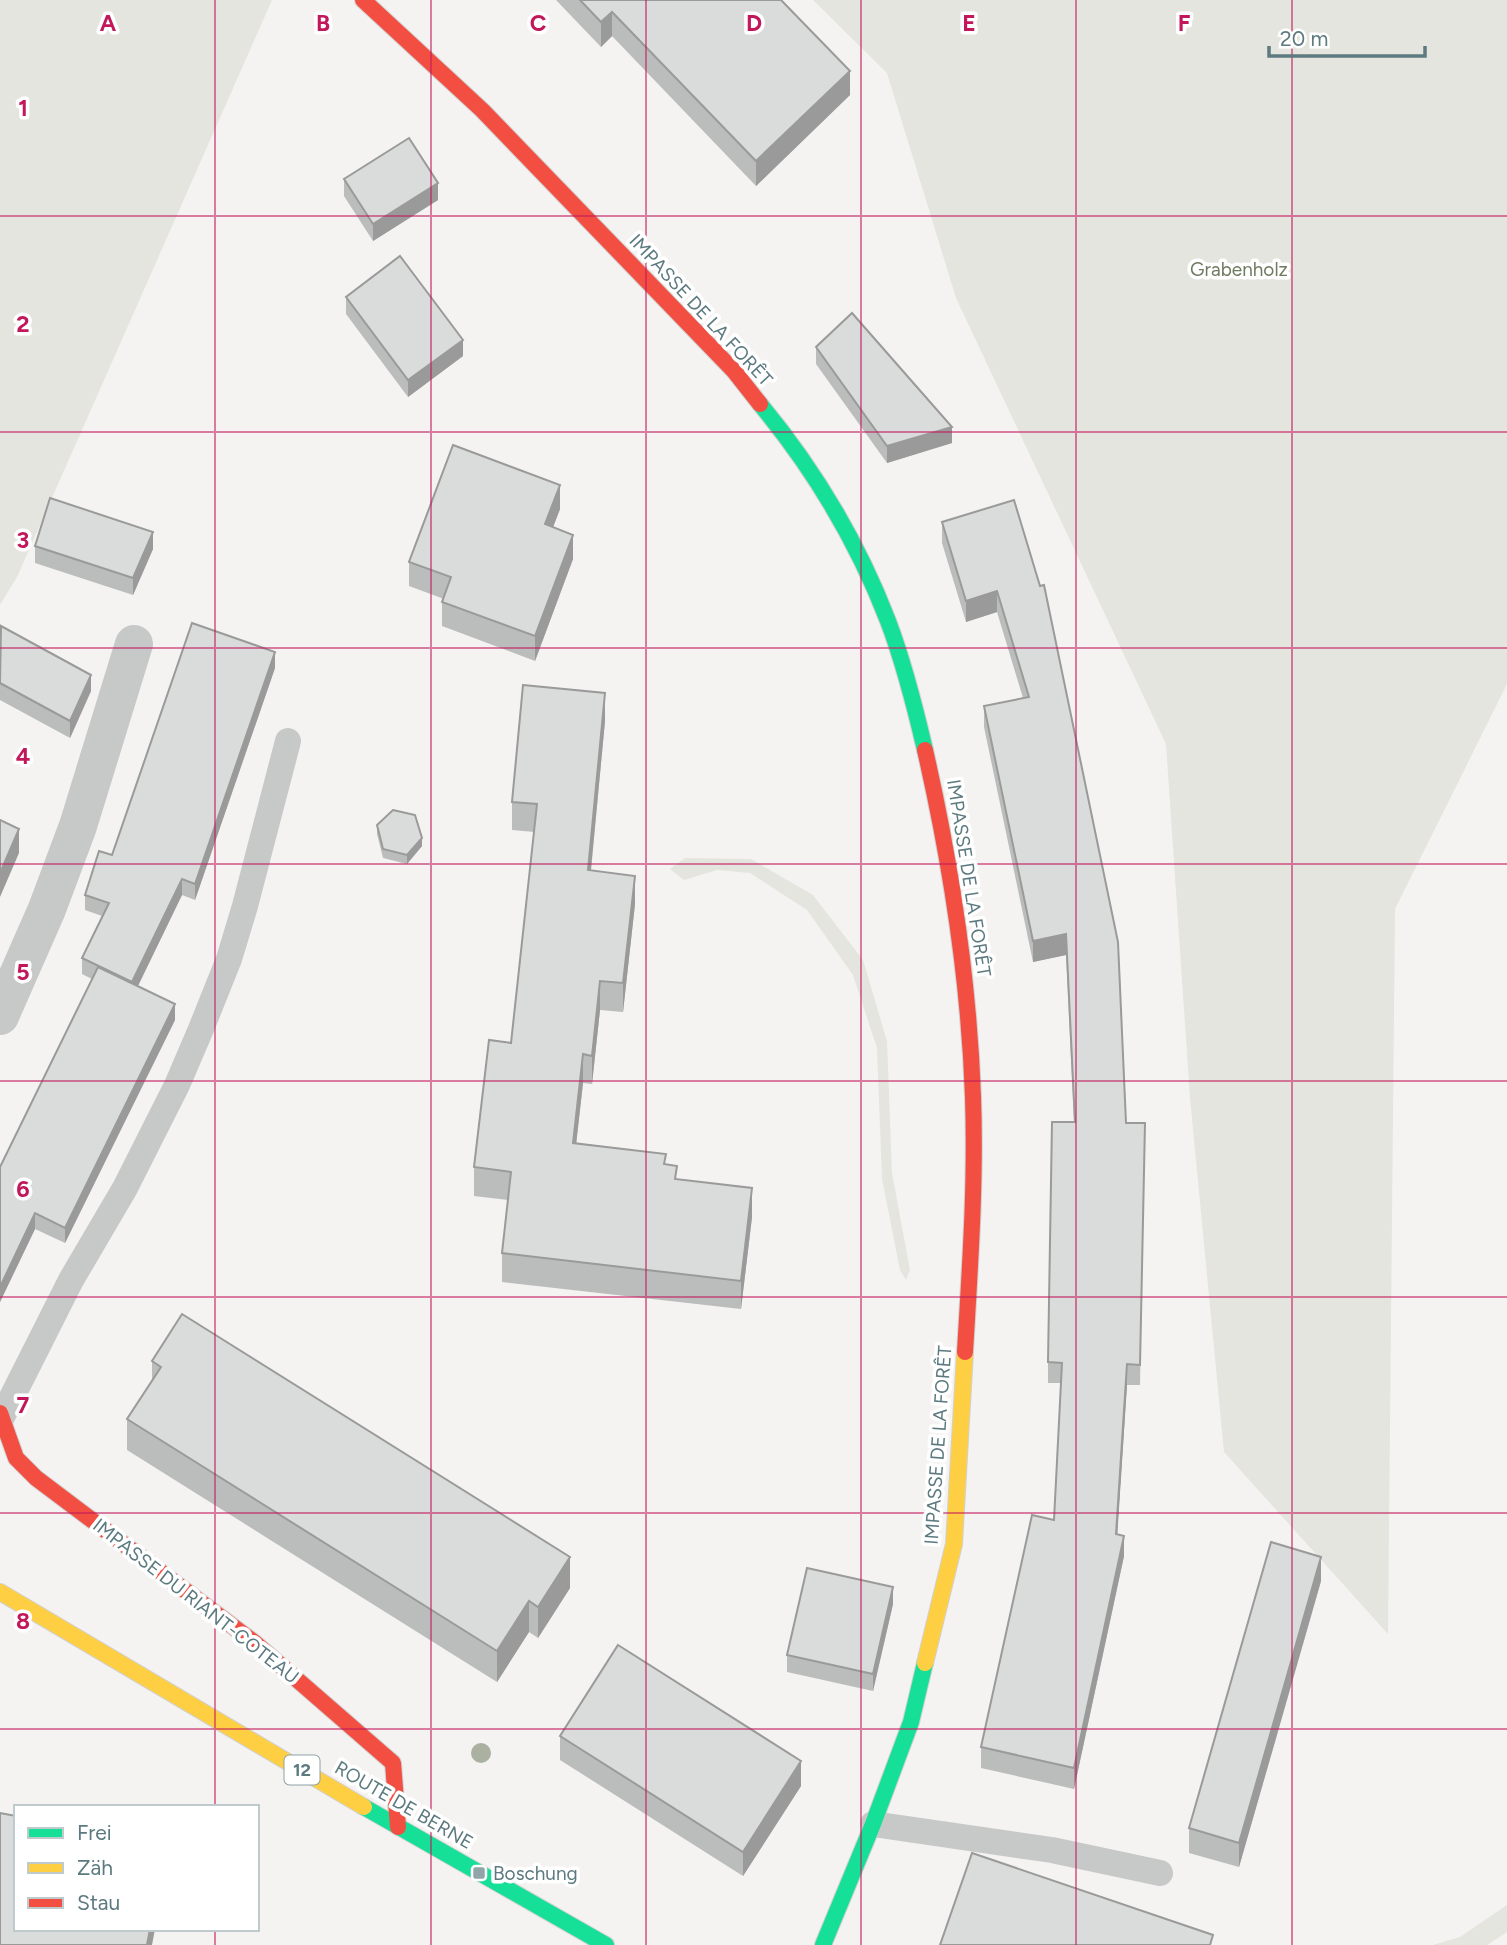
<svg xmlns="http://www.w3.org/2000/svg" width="1507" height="1945" viewBox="0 0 1507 1945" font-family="Figtree,sans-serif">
<rect width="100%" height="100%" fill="#f4f3f1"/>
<g fill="#e4e5de">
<path d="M 0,0 L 272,0 L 17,577 L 0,605 Z"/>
<path d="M 813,0 L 1507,0 L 1507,684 L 1395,909 L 1388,1634 L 1224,1452 L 1190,1098 L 1166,744 L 956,298 L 887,73 Z"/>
<path d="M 685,858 L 751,859 L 813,895 L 863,960 L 887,1041 L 892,1173 L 910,1270 L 906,1280 L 900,1270 L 882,1179 L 877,1048 L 853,975 L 807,910 L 750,873 L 717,870 L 684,880 L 670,869 Z"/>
<path d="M 1507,1905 L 1507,1932 L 1487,1945 L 1433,1945 L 1460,1937 Z"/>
</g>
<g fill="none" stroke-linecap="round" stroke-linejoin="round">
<defs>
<g id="fast">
<path d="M 760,404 C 813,468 858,543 888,621 C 904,663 915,707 925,750"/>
<path d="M 364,1807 L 606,1945"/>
<path d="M 823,1945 L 873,1824 L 911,1722 L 925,1663"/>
</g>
<g id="slow">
<path d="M 0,1592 L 364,1807"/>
<path d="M 925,1663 L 954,1544 L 965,1352"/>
</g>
<g id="jam">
<path d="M 363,0 L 482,110 L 734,371 L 760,404"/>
<path d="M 925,750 C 951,864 969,981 973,1097 C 976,1182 970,1267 965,1352"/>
<path d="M 0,1413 L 16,1458 L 36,1478 L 255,1643 L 393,1763 L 398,1827"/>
</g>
</defs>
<use href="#fast" stroke="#d0d1d1" stroke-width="18"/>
<use href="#slow" stroke="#d0d1d1" stroke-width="18"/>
<use href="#jam" stroke="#d0d1d1" stroke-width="18"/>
<g stroke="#c7c9c9" stroke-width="26">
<path d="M 2,1417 L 71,1280 L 125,1188 L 177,1085 L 201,1029 L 229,959 L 245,906 L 288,741"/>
<path d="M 873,1824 L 1052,1850 L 1160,1873"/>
</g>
<path stroke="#c7c9c9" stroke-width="38" d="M 0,1016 L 47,909 L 78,826 L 134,644"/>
<use href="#fast" stroke="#16e098" stroke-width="16"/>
<use href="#slow" stroke="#ffcf43" stroke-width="16"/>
<use href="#jam" stroke="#f24e42" stroke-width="16"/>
</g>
<circle fill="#aab1a1" cx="481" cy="1753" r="10"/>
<g fill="#bbbdbc">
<path d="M 556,0 L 781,0 L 850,95 L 756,186 L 612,36 L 601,47 Z"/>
<path d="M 344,179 L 438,200 L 373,241 L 344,196 Z"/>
<path d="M 346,297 L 463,356 L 408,397 L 346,314 Z"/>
<path d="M 816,347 L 952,443 L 887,463 L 816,364 Z"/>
<path d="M 1014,500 L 1126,1123 L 1145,1123 L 1140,1385 L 1127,1385 L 1117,1534 L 1124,1556 L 1074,1789 L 981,1768 L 981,1747 L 1054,1520 L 1061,1383 L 1048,1383 L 1048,1362 L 1074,1122 L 1066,955 L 1033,962 L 984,727 L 984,706 L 1023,698 L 997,612 L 966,622 L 942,543 L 942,522 Z"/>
<path d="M 560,509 L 553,527 L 573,559 L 535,661 L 442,626 L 442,602 L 444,599 L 409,586 L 409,562 Z"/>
<path d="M 35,546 L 153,549 L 133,595 L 35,563 Z"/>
<path d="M 0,628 L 91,691 L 70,738 L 0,700 Z"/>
<path d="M 275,668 L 195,900 L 182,895 L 138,986 L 175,1020 L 65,1243 L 35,1229 L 0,1302 L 0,1167 L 92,979 L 82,974 L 82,958 L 102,916 L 85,910 L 85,895 L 112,855 Z"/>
<path d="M 605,721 L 591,871 L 635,904 L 623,1012 L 600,1010 L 592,1084 L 583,1083 L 576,1144 L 666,1165 L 677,1180 L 752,1217 L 741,1309 L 502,1282 L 502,1253 L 508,1200 L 474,1196 L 474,1167 L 511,1043 L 534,832 L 512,830 L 512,802 Z"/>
<path d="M 377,825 L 422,846 L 407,864 L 383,858 L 377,834 Z"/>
<path d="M 152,1361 L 570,1588 L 538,1638 L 529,1632 L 497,1682 L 127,1450 L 127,1419 L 152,1380 Z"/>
<path d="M 1321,1581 L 1239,1867 L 1189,1853 L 1189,1828 Z"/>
<path d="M 893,1604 L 873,1691 L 787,1672 L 787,1655 Z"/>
<path d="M 560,1736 L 801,1786 L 743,1876 L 560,1760 Z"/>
</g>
<g fill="#999a99">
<path d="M 612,12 L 612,36 L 601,47 L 601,22 Z"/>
<path d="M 850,71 L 850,95 L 756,186 L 756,161 Z"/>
<path d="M 438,183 L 438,200 L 373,241 L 373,224 Z"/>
<path d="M 463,340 L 463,356 L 408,397 L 408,380 Z"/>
<path d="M 952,427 L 952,443 L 887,463 L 887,446 Z"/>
<path d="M 560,485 L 560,509 L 545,548 L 545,524 Z"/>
<path d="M 153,532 L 153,549 L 133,595 L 133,578 Z"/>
<path d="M 573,535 L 573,559 L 535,661 L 535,636 Z"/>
<path d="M 997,591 L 997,612 L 966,622 L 966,601 Z"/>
<path d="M 275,652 L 275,668 L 195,900 L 195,884 Z"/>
<path d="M 91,675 L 91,691 L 70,738 L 70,721 Z"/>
<path d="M 605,693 L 605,721 L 588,899 L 588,870 Z"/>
<path d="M 19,829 L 19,853 L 0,897 L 0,873 Z"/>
<path d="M 422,838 L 422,846 L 407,864 L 407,855 Z"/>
<path d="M 635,876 L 635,904 L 623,1012 L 623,983 Z"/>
<path d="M 182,879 L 182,895 L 132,998 L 132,982 Z"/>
<path d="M 1066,934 L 1066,955 L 1033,962 L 1033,941 Z"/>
<path d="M 600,981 L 600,1010 L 592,1084 L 592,1056 Z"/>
<path d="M 175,1004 L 175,1020 L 65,1243 L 65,1228 Z"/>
<path d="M 583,1054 L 583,1083 L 573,1172 L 573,1143 Z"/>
<path d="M 752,1188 L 752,1217 L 741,1309 L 741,1281 Z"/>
<path d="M 35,1213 L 35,1229 L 0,1302 L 0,1287 Z"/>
<path d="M 1127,1364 L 1127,1385 L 1116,1555 L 1116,1534 Z"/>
<path d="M 1124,1536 L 1124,1556 L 1074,1789 L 1074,1768 Z"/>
<path d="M 570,1557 L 570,1588 L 538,1638 L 538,1607 Z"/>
<path d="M 1321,1557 L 1321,1581 L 1239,1867 L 1239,1843 Z"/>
<path d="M 893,1587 L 893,1604 L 873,1691 L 873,1674 Z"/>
<path d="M 529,1601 L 529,1632 L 497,1682 L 497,1651 Z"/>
<path d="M 801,1761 L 801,1786 L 743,1876 L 743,1852 Z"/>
<path d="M 150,1929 L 155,1929 L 152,1945 L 147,1945 Z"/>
</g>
<g fill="#dadcdb" stroke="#999a99" stroke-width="2">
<path d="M 580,0 L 781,0 L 850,71 L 756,161 L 612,12 L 601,22 Z"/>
<path d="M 409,138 L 438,183 L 373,224 L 344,179 Z"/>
<path d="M 400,256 L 463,340 L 408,380 L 346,297 Z"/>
<path d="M 852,313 L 952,427 L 887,446 L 816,347 Z"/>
<path d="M 453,445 L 560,485 L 545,524 L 573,535 L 535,636 L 442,602 L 451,577 L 409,562 Z"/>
<path d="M 50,498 L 153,532 L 133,578 L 35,546 Z"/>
<path d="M 1014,500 L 1040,586 L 1044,585 L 1118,942 L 1126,1123 L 1145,1123 L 1140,1365 L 1127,1364 L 1116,1534 L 1124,1536 L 1074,1768 L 981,1747 L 1032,1515 L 1054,1520 L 1062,1363 L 1048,1362 L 1052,1122 L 1075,1122 L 1066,934 L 1033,941 L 984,706 L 1029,697 L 997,591 L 966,601 L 942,522 Z"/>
<path d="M 192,623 L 275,652 L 195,884 L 182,879 L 132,982 L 82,958 L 109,903 L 85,895 L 99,851 L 112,855 Z"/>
<path d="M 1,626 L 91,675 L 70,721 L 0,683 Z"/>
<path d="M 523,685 L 605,693 L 588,870 L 635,876 L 623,983 L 600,981 L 592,1056 L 583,1054 L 573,1143 L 666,1154 L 664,1164 L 677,1166 L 675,1179 L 752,1188 L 741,1281 L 502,1253 L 511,1172 L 474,1167 L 489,1040 L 511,1043 L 537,804 L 512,802 Z"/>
<path d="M 393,810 L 415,815 L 422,838 L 407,855 L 383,849 L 377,825 Z"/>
<path d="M 0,820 L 19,829 L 0,873 Z"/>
<path d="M 98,967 L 175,1004 L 65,1228 L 35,1213 L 0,1287 L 0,1167 Z"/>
<path d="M 182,1314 L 570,1557 L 538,1607 L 529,1601 L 497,1651 L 127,1419 L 161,1367 L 152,1361 Z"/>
<path d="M 1271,1542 L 1321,1557 L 1239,1843 L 1189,1828 Z"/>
<path d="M 807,1568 L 893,1587 L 873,1674 L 787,1655 Z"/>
<path d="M 618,1645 L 801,1761 L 743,1852 L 560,1736 Z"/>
<path d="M 0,1813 L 16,1816 L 16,1929 L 150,1929 L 147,1945 L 0,1945 Z"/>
<path d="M 972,1853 L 1213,1935 L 1210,1945 L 940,1945 Z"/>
</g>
<path fill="none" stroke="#c2185b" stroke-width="2" stroke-opacity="0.55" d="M 215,0 L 215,1807M 431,0 L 431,1945M 646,0 L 646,1945M 861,0 L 861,1945M 1076,0 L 1076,1945M 1292,0 L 1292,1945M 0,216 L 1507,216M 0,432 L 1507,432M 0,648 L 1507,648M 0,864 L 1507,864M 0,1081 L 1507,1081M 0,1297 L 1507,1297M 0,1513 L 1507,1513M 0,1729 L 1507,1729M 215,1929 L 215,1945"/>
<rect fill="#91a4a7" stroke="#fff" stroke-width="2.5" x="472" y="1866" width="14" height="14" rx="3.5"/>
<g text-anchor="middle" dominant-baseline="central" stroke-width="7" stroke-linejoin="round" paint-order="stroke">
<rect fill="#fff" stroke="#8da2a5" stroke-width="2" x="284.5" y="1755.5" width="35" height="29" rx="5"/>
<g font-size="18" font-weight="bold" fill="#5c7a7f">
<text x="302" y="1770">12</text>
</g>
<g font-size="19" fill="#6e7b60" stroke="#fff">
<text x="1239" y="269">Grabenholz</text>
</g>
<g font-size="19" fill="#5c7a7f" stroke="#fff">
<text transform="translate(701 310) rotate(47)">IMPASSE DE LA FORÊT</text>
<text transform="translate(969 878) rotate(81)">IMPASSE DE LA FORÊT</text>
<text transform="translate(938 1445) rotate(-86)">IMPASSE DE LA FORÊT</text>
<text transform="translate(196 1601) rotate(38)">IMPASSE DU RIANT-COTEAU</text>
<text transform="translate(404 1805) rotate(30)">ROUTE DE BERNE</text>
</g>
<g font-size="19" fill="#5c7a7f" stroke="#fff" text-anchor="start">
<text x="493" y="1873">Boschung</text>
</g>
</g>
<g font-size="23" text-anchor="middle" font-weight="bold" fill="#c2185b" stroke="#fff" stroke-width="7" stroke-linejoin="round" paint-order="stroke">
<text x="108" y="31">A</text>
<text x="323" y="31">B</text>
<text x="538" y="31">C</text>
<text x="754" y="31">D</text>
<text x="969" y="31">E</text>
<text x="1184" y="31">F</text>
<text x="23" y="116">1</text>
<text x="23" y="332">2</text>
<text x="23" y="548">3</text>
<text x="23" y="764">4</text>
<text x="23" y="980">5</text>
<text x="23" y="1197">6</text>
<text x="23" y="1413">7</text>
<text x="23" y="1629">8</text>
</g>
<rect x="14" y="1805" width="245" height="126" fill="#ffffff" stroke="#becacc" stroke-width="2"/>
<rect x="28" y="1828" width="35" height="10" fill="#16e098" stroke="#becacc" stroke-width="2"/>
<text x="77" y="1840" font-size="21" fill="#5c7a7f">Frei</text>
<rect x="28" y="1863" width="35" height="10" fill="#ffcf43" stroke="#becacc" stroke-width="2"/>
<text x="77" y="1875" font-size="21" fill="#5c7a7f">Zäh</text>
<rect x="28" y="1898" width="35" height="10" fill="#f24e42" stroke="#becacc" stroke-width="2"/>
<text x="77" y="1910" font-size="21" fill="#5c7a7f">Stau</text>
<path d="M1269 46v10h156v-10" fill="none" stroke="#5c7a7f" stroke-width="3.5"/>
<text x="1280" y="46" font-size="21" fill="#5c7a7f" stroke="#ffffff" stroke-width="5" paint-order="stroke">20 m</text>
</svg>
